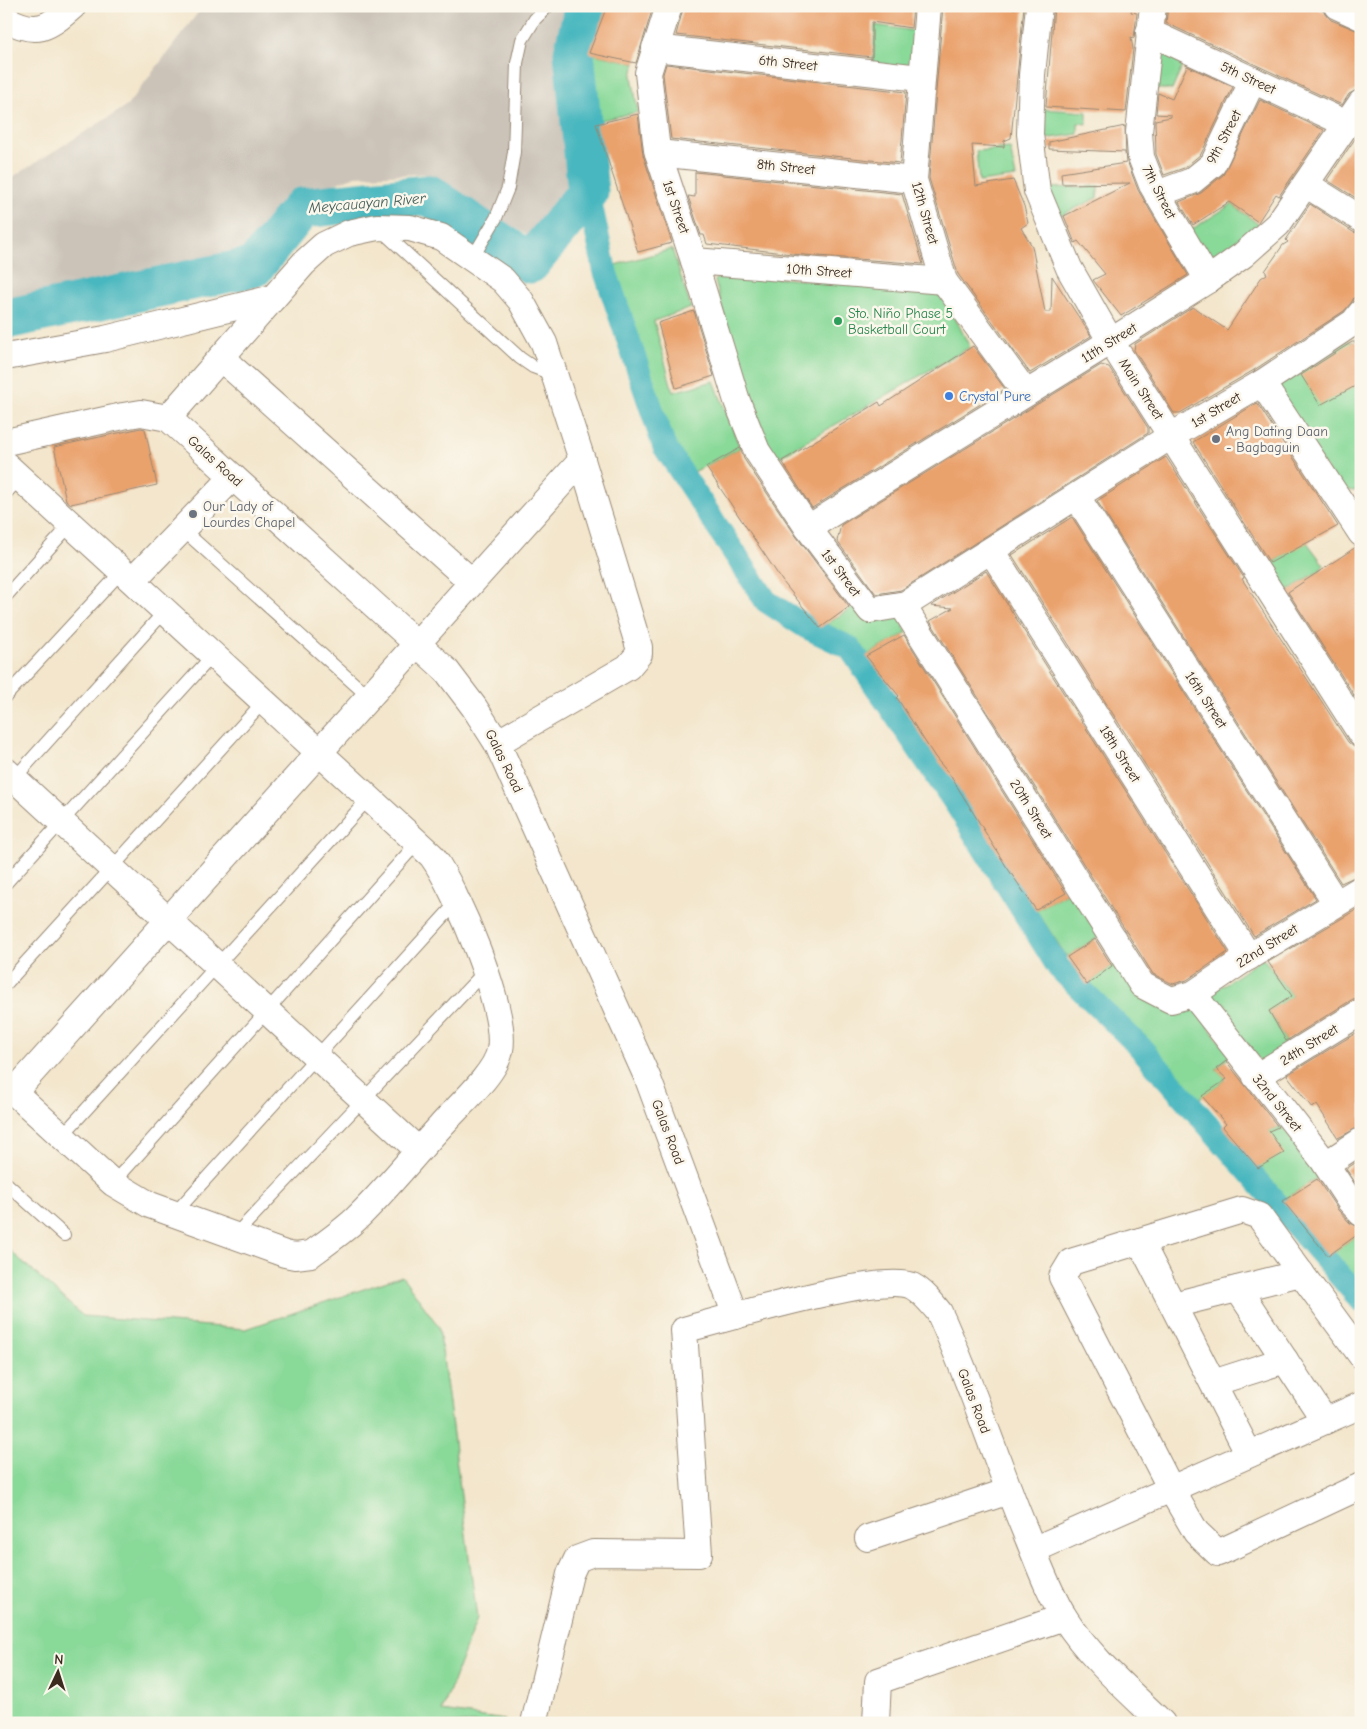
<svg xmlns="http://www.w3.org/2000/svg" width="1367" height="1729" viewBox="0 0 1367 1729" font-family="'Comic Neue',sans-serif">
<rect width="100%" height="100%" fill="#fbf7ec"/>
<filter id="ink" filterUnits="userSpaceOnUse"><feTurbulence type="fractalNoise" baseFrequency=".02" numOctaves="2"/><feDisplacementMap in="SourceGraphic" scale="10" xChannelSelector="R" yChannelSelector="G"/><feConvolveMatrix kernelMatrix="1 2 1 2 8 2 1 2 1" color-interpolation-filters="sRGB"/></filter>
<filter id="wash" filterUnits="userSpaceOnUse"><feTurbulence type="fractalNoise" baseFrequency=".0096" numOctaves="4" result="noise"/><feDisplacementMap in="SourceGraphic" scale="20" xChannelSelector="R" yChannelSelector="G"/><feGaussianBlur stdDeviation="1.12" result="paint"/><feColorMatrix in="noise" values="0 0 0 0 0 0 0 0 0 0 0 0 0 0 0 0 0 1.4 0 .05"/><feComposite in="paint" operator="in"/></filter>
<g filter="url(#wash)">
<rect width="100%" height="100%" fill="#f3e6cc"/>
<path fill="#cbc3b8" d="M 203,6 L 571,6 L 560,56 L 570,195 L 535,240 L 425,174 L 356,176 L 290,200 L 236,256 L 6,303 L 6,181 L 127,106 Z"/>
<g fill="#89d999" stroke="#62825c">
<path d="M 875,25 L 915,31 L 913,70 L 873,64 Z"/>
<path d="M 1159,49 L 1184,63 L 1172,90 L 1153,88 Z"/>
<path d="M 584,52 L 635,63 L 632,76 L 638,112 L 593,122 L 582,88 Z"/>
<path d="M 1044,109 L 1087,112 L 1087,124 L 1078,123 L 1078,134 L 1045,139 Z"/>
<path d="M 1010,148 L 1016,177 L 979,182 L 976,151 Z"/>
<path d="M 1099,186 L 1097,198 L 1059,216 L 1049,188 Z"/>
<path d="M 1232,204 L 1263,228 L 1211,269 L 1189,231 Z"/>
<path d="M 672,249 L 691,308 L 654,321 L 673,392 L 714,381 L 740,448 L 688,475 L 667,443 L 608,267 Z"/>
<path d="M 719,274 L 932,289 C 950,302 959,327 970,347 L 776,459 L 764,445 L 747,397 L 715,281 Z"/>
<path d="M 1347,341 L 1361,343 L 1361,486 L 1353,491 L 1339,488 L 1273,388 Z"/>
<path d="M 1306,541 L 1324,565 L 1319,571 L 1287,591 L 1270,564 Z"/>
<path d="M 857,604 L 898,614 L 907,633 L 860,659 L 850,646 L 820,629 Z"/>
<path d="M 1070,891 L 1099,936 L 1067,957 L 1036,910 Z"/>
<path d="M 1263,958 L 1292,996 L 1269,1011 L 1289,1047 L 1264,1066 L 1209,995 Z"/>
<path d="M 1117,962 L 1190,1002 L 1230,1056 L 1216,1069 L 1225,1077 L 1225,1080 L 1195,1102 L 1087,985 Z"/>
<path d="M 1281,1126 L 1324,1173 L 1283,1201 L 1258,1168 L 1269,1131 Z"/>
<path d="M 1361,1232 L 1361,1290 L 1328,1256 Z"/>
<path d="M 6,1247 L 83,1316 L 246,1329 L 402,1276 L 439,1327 L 477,1618 L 442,1711 L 505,1720 L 504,1723 L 6,1723 Z"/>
</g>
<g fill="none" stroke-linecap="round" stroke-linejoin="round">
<path stroke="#48b7bf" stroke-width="24" d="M 588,192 L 605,271 L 664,446 L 766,601 L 806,627 L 850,648 L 958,807 L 1059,968 L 1139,1046 L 1361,1300"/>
<path stroke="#48b7bf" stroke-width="41" d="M 6,319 L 254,267 L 302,208 L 429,195 L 530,263 L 588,192 L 574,53 L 585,6"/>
</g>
<g id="blocks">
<g fill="#eaa26d">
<path d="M 607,6 L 653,7 L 636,63 L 589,53 Z"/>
<path d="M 702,6 L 913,6 L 911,28 L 872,22 L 872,57 L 676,35 L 683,9 L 702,10 Z"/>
<path d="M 943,6 L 997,6 L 1015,9 L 1015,6 L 1024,6 L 1011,138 L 1004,141 L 1004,147 L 972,145 L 976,186 L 1013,180 L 1024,206 L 1028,223 L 1021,228 L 1032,246 L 1045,312 L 1051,312 L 1052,276 L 1091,336 L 1030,373 L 958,274 L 929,178 Z"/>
<path d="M 1054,6 L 1132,6 L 1131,12 L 1137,13 L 1134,38 L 1131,37 L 1133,49 L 1126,112 L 1046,107 Z"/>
<path d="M 1168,6 L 1313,6 L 1323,11 L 1331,20 L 1361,32 L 1361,88 L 1349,94 L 1342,105 L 1166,23 Z"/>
<path d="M 666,64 L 906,92 L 900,163 L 671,139 L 663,74 Z"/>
<path d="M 1187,66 L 1233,87 L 1201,154 L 1184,168 L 1164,175 L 1156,154 L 1155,120 L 1171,117 L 1171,115 L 1156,114 L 1158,93 L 1172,99 Z"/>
<path d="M 1260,100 L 1324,130 L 1279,196 L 1276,194 L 1258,222 L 1229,202 L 1193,225 L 1179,202 L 1201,193 L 1223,175 Z"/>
<path d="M 638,114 L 643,155 L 672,243 L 638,252 L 596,124 Z"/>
<path d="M 1125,126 L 1126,158 L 1138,190 L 1188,275 L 1121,316 L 1093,280 L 1105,274 L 1078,241 L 1075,243 L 1064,216 L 1130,183 L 1062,184 L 1061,173 L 1126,163 L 1125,152 L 1049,149 L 1049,142 Z"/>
<path d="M 1361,130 L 1361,201 L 1327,180 Z"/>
<path d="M 695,172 L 902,194 L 923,264 L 792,254 L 707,244 L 704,235 L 701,235 L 688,196 L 695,197 Z"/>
<path d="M 1310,204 L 1353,232 L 1361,234 L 1361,285 L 1351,303 L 1344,311 L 1254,370 L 1180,413 L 1174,413 L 1134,350 L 1135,344 L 1193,307 L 1227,330 L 1261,278 L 1267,274 L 1265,271 L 1283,245 L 1288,242 L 1286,240 Z"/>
<path d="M 694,311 L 714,376 L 676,388 L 658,323 Z"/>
<path d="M 1352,342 L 1361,342 L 1361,383 L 1320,405 L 1301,375 Z"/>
<path d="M 973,346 L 1005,389 L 812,508 L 782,461 L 879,402 L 881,406 Z"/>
<path d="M 1101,365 L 1109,367 L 1148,428 L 1148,433 L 901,590 L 876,594 L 837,541 L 841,525 Z"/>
<path d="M 1257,403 L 1338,526 L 1270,563 L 1193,442 Z"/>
<path d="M 141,428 L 145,429 L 157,485 L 71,504 L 66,500 L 54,447 Z"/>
<path d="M 740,448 L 744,459 L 796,536 L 849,607 L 820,628 L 783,582 L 706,467 Z"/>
<path d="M 1166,457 L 1244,578 L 1242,579 L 1348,742 L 1354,747 L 1361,749 L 1361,874 L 1341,883 L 1097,501 Z"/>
<path d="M 1072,517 L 1316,899 L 1254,936 L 1012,555 Z"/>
<path d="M 1356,547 L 1361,548 L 1361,706 L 1288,592 Z"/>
<path d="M 986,571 L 1228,952 L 1187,980 L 1173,984 L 1153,974 L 930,621 L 953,608 L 931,606 Z"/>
<path d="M 904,635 L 1066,893 L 1036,910 L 1006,866 L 950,775 L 935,757 L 897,698 L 899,696 L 866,656 Z"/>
<path d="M 1361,907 L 1361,997 L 1353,999 L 1286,1041 L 1269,1011 L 1292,996 L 1268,962 Z"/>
<path d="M 1095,939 L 1112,966 L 1087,985 L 1067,957 Z"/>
<path d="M 1361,1030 L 1361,1126 L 1338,1138 L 1317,1105 L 1312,1108 L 1287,1075 Z"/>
<path d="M 1226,1061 L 1278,1127 L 1269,1131 L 1284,1153 L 1258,1168 L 1223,1127 L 1226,1124 L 1202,1096 L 1227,1079 L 1216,1069 Z"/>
<path d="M 1361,1159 L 1361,1191 L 1346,1169 Z"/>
<path d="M 1317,1179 L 1338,1210 L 1350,1223 L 1361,1228 L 1361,1232 L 1328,1256 L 1283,1201 Z"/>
</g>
</g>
</g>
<g filter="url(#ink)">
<use href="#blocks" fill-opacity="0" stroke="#978875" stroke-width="1"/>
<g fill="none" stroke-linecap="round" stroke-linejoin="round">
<defs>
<g id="lane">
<path d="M 381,230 L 520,358 L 533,367 L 554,375"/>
<path d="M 473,257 L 496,218 L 508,188 L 514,152 L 517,63 L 522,40 L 535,19 L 548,6"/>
<path d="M 6,493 L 20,478"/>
<path d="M 182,529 L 369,697"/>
<path d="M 6,596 L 71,524"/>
<path d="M 6,696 L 122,571"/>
<path d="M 11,782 L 165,611"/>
<path d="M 6,883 L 213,655"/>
<path d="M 6,984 L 264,701"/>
<path d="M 62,1136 L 369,798"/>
<path d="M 6,1183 L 64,1235"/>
<path d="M 113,1183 L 418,842"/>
<path d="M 174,1214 L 457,902"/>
<path d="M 236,1234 L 484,972"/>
</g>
<g id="street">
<path d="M 669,6 L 648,73 L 657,150 L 694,261 L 737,401 L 757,451 L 808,528 L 870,610 L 906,604 L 1171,436 L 1262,383 L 1354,322 L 1361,313"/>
<path d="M 928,6 L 914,180 L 944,281 L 1026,393"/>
<path d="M 1039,6 L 1032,75 L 1030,134 L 1037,191 L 1069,268 L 1111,342 L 1361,734"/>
<path d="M 1153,6 L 1139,132 L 1141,157 L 1152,185 L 1208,280"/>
<path d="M 1337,6 L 1361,17"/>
<path d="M 6,19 C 37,36 48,28 73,6"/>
<path d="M 1149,32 L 1347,124"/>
<path d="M 655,48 L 920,78"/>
<path d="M 658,153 L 914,180"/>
<path d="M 1307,185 L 1361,219"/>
<path d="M 1157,194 L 1192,181 L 1213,164 L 1253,80"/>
<path d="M 694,261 L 944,281"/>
<path d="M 6,357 L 105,339 L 273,298"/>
<path d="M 221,358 L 472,582"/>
<path d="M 1262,383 L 1361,533"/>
<path d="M 168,418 L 304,263 L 324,245 L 349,233 L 377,227 L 410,228 L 441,237 L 503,280 L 521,301 L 544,343 L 582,460 L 639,647 L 639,654 L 628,667 L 497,743"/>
<path d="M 6,442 L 123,416 L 141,413 L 168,418 L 446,670 L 474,707 L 497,743 L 648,1079 L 736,1316"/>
<path d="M 6,465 L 432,856 C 456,889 508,1011 500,1050 C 496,1074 456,1108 440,1127 C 412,1157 386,1190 356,1219 C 342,1232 326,1243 311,1254 L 295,1256 L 285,1254 L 150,1205 L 113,1183 L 6,1085"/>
<path d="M 1077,497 L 1336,903"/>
<path d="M 808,528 L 1105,345 L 1208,280 L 1243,255 L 1278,224 L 1361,103"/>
<path d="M 992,552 L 1249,957"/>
<path d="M 133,580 L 233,477"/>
<path d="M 903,606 L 1142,985 L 1171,1000 L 1193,994 L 1245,959 L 1361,889"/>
<path d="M 6,771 L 418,1150"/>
<path d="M 1193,994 L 1323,1160 L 1349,1200 L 1361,1213"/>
<path d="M 1256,1077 L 1361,1012"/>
<path d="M 14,1092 L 582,460"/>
<path d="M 1326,1164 L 1361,1141"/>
<path d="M 1140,1241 L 1249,1454"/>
<path d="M 1238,1289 L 1325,1421"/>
<path d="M 1173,1305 L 1301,1273"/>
<path d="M 1361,1355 L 1259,1216 L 1242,1210 L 1071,1262 L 1062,1277 L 1171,1489 L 1196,1532 L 1218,1553 L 1361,1486"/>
<path d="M 1213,1383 L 1285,1360"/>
<path d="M 868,1538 L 1009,1491"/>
<path d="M 1033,1550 L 1361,1405"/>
<path d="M 534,1723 L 570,1574 L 577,1559 L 593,1553 L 699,1554 L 684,1330 C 724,1319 880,1272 912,1286 C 923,1292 931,1302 939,1312 C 973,1386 997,1464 1028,1538 C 1039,1565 1049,1593 1064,1617 C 1090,1658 1128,1690 1162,1723"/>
<path d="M 876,1723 L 878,1681 L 1064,1617"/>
</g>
</defs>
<use href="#lane" stroke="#978875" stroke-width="14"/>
<use href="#street" stroke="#978875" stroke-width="28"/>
<use href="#lane" stroke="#fff" stroke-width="12"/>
<use href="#street" stroke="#fff" stroke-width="26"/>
</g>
</g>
<circle fill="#2e9e5b" stroke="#fbf7ec" stroke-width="2" cx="838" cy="321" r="5"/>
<circle fill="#3f7fe0" stroke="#fbf7ec" stroke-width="2" cx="949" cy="396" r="5"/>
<g fill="#6b7280" stroke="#fbf7ec" stroke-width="2">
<circle cx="1216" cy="439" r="5"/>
<circle cx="193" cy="514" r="5"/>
</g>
<g text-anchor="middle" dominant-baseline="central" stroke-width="5" stroke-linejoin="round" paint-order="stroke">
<g font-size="14" fill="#3b2a1e" stroke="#fbf7ec">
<text transform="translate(788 63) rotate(6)">6th Street</text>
<text transform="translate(1248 78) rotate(25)">5th Street</text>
<text transform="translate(1224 137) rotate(-62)">9th Street</text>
<text transform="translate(786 167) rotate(6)">8th Street</text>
<text transform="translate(1159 192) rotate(63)">7th Street</text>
<text transform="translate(676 207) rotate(71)">1st Street</text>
<text transform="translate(925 213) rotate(74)">12th Street</text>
<text transform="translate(819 271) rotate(4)">10th Street</text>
<text transform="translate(1109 343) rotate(-32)">11th Street</text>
<text transform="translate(1141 389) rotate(57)">Main Street</text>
<text transform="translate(1216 410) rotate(-31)">1st Street</text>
<text transform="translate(215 461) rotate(42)">Galas Road</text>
<text transform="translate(841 573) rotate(53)">1st Street</text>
<text transform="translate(1206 700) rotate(57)">16th Street</text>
<text transform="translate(1120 754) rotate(58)">18th Street</text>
<text transform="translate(504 761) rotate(64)">Galas Road</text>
<text transform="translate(1031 809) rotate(58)">20th Street</text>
<text transform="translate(1267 946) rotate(-32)">22nd Street</text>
<text transform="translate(1309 1045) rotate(-32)">24th Street</text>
<text transform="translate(1277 1103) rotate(51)">32nd Street</text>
<text transform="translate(668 1132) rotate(69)">Galas Road</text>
<text transform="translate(974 1401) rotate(69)">Galas Road</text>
</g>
<g font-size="14" fill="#27864d" stroke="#fbf7ec" text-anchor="start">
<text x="848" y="313">Sto. Niño Phase 5<tspan x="848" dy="16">Basketball Court</tspan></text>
</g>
<g font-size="14" fill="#366cbe" stroke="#fbf7ec" text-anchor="start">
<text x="959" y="396">Crystal Pure</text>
</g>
<g font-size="14" fill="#5b616d" stroke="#fbf7ec" text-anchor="start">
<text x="1226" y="431">Ang Dating Daan<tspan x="1226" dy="16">- Bagbaguin</tspan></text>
<text x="203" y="506">Our Lady of<tspan x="203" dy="16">Lourdes Chapel</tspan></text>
</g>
<g font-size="15" font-style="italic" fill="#405b56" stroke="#fbf7ec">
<text transform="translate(367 203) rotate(-5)">Meycauayan River</text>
</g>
</g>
<rect width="1367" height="1729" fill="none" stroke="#fbf7ec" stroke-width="25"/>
<g transform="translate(58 1672) rotate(4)" stroke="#fbf7ec" stroke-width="4" paint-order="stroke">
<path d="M0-4L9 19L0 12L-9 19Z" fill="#3b2a1e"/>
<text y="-8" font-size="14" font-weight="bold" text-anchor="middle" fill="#3b2a1e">N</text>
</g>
</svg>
